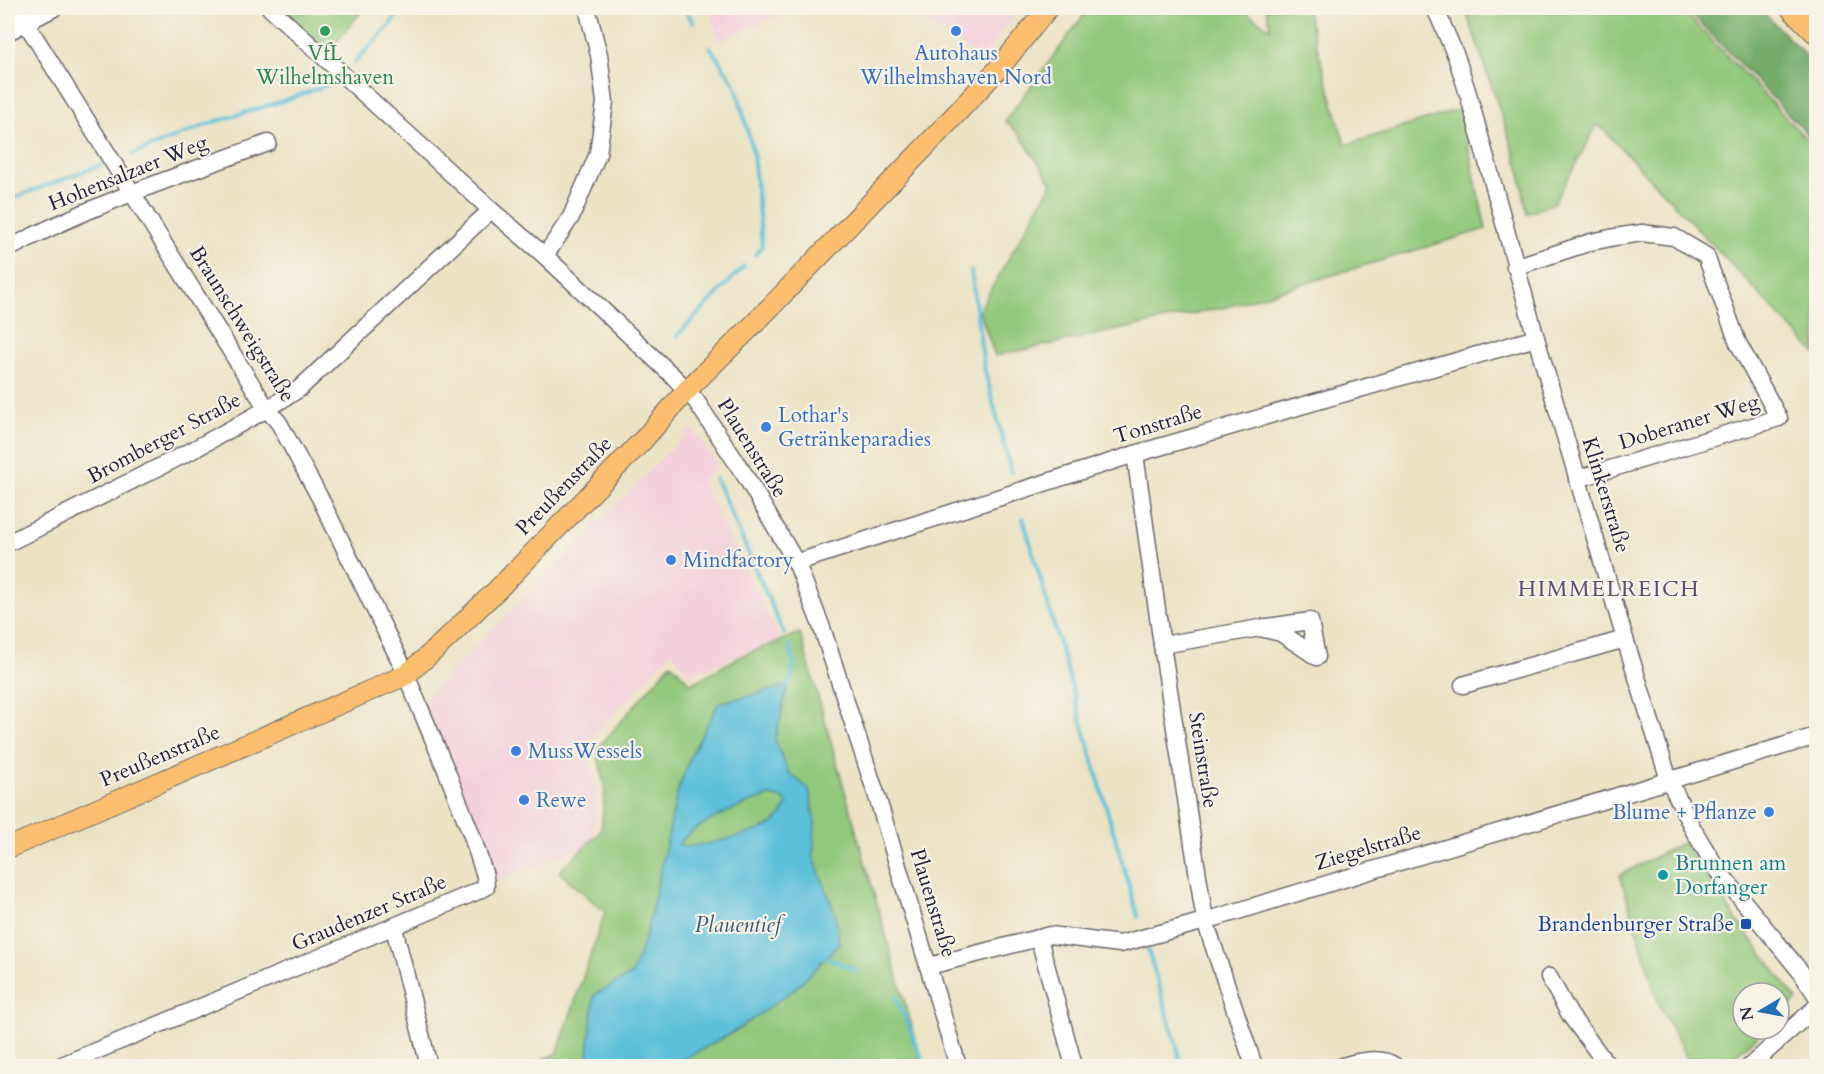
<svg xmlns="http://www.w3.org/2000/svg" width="1824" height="1074" viewBox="0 0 1824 1074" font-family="Cardo,serif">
<rect width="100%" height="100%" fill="#f7f3e8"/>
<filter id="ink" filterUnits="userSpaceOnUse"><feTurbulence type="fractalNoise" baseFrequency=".0167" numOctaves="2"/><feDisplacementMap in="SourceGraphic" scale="12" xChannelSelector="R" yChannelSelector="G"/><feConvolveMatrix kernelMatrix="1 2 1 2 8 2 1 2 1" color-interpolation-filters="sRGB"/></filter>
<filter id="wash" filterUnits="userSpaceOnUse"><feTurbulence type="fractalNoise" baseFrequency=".008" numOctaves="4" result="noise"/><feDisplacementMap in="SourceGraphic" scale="24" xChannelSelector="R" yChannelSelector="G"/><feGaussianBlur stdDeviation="1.35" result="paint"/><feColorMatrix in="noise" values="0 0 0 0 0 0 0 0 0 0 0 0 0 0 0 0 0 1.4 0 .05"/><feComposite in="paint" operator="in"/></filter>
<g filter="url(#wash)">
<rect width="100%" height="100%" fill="#ece3c5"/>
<g fill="#f4cfdc">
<path d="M 709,8 L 793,8 L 719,42 Z"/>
<path d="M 901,8 L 1020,8 L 982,58 Z"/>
<path d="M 692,428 L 719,466 L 701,481 L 780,638 L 690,675 L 672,652 L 588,742 L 597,796 L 594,843 L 495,881 L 424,699 Z"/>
</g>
<g fill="#92c87b" stroke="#5a755b" stroke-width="1.5">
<path d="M 280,8 L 364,8 L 327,54 Z"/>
<path d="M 1089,8 L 1239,8 L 1271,29 L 1266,8 L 1306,8 L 1345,145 L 1460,109 L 1486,229 L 1226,307 L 995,356 L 979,310 L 1052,183 L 1019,134 L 1005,121 Z"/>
<path d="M 1465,8 L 1681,8 L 1816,149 L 1816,354 L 1598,124 L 1554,203 L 1527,214 L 1519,167 Z"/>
<path d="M 800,633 L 923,1066 L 525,1066 L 557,1054 L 605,912 L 559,872 L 601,831 L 605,790 L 597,749 L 671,663 L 691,684 L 741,656 Z"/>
<path d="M 1684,842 L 1734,916 L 1797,1000 L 1779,1016 L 1779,993 L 1743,993 L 1743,1029 L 1765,1029 L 1723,1066 L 1691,1066 L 1658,1002 L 1620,875 Z"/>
</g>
<path fill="#75ac6b" stroke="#4c6753" stroke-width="1.5" d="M 1686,8 L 1759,8 L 1816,66 L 1816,143 Z"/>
<path fill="#5cc0da" stroke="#3f718a" stroke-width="1.5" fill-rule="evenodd" d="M 788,686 L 775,739 L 788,772 L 809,789 L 815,823 L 813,856 L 835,913 L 839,944 L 796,988 L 737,1030 L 671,1066 L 587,1066 L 594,995 L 632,974 L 647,932 L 678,790 L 691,755 L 719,703 ZM 770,796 L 784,799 L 787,805 C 784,810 780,817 776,821 C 764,833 701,846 682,847 L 679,844 C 696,822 744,804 770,796 Z"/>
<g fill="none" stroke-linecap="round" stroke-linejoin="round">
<g stroke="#5cc0da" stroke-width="4">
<path d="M 684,8 L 693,22"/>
<path d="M 710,47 L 736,86 L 753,152 L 762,246 L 755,255"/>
<path d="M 355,62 L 389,26 L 402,8"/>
<path d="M 133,154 L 214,122 L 289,99 L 333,83"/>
<path d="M 8,200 L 101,165"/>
<path d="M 971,271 L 984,367 L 1011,472"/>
<path d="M 677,336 L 744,266"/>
<path d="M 716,479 L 784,634"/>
<path d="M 1023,518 L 1138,917"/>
<path d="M 788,686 C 796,668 795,663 789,645"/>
<path d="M 1147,946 L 1177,1047 L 1181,1066"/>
<path d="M 826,957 L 856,970"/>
<path d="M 896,996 L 925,1066"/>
</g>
</g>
</g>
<g filter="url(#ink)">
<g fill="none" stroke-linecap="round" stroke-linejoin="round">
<defs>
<g id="minor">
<path d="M 19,8 L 26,23 L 267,409 L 279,423 L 320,498 L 401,663 L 447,772 L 472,836 L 485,876 L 486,887 L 478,891 L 60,1066"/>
<path d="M 270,8 L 491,210 L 545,256 L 675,378 L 696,401 L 746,477 L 797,564 L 822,628 L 879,803 L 958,1066"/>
<path d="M 1435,8 L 1456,56 L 1469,97 L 1536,338 L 1625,639 L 1669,780 L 1694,831 L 1717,869 L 1800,971 L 1816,995"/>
<path d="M 8,32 L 54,8"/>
<path d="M 8,249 C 90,205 180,175 268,143"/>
<path d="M 545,256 L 571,217 L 598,154 L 605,102 L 599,55 L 587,8"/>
<path d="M 1515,267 L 1591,242 L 1615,237 L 1642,233 L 1674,237 L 1706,256 L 1738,343 L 1779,418 L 1577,479"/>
<path d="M 1135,454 L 1162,645 L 1205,921 L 1254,1066"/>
<path d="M 8,543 L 191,451 L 267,409 L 299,389 L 491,210"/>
<path d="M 797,564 L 807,559 L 1135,454 L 1536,338"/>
<path d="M 1162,645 L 1260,628 L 1281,633 L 1317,657 L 1310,621 L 1260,628"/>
<path d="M 1463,685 L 1625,639"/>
<path d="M 394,928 L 429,1066"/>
<path d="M 1039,939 L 1074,1066"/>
<path d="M 929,966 L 1050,935 L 1120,944 L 1205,921 L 1816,736"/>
<path d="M 1549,977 L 1570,1015 L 1608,1066"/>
<path d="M 1343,1066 C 1357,1061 1382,1056 1395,1066"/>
<path d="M 1750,1066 L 1816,1007"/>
</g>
<path id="major" d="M 8,848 L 406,675 L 437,648 L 499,588 L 643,440 L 687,390 L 754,324 L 925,147 L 1001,66 L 1048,8"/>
<path id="highway" d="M 1793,8 L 1816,31"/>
</defs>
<use href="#minor" stroke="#69666b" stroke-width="19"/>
<use href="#major" stroke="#69666b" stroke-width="22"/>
<use href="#highway" stroke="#69666b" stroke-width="26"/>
<use href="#minor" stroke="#fff" stroke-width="16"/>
<use href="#major" stroke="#fabe6e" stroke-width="20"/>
<use href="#highway" stroke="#fabe6e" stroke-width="24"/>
</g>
</g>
<circle fill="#2e9e5b" stroke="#f7f3e8" stroke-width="2" cx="325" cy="31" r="6"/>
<g fill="#3f7fe0" stroke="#f7f3e8" stroke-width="2">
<circle cx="956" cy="31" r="6"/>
<circle cx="766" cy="427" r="6"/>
<circle cx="671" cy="560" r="6"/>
<circle cx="516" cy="751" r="6"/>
<circle cx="524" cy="800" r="6"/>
<circle cx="1769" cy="812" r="6"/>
</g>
<circle fill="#0f9aa8" stroke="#f7f3e8" stroke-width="2" cx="1663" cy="875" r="6"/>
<rect fill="#1a4fb4" stroke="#f7f3e8" stroke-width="2" x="1740" y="918" width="12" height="12" rx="3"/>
<g text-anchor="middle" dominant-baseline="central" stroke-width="4.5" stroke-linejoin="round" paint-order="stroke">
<g font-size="21" fill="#27864d" stroke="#f7f3e8">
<text x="325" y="53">VfL<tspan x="325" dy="24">Wilhelmshaven</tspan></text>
</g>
<g font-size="21" fill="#366cbe" stroke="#f7f3e8" text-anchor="start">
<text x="956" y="53" text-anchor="middle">Autohaus<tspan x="956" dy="24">Wilhelmshaven Nord</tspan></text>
<text x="778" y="415">Lothar's<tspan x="778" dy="24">Getränkeparadies</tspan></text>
<text x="683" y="560">Mindfactory</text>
<text x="528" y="751">MussWessels</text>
<text x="536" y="800">Rewe</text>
<text x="1757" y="812" text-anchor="end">Blume + Pflanze</text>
</g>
<g font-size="21" fill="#22223b" stroke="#f7f3e8">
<text transform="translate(128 173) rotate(-22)">Hohensalzaer Weg</text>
<text transform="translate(242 324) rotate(58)">Braunschweigstraße</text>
<text transform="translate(1689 422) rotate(-17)">Doberaner Weg</text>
<text transform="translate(1158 424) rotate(-17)">Tonstraße</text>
<text transform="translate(164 438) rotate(-28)">Bromberger Straße</text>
<text transform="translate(752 448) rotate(58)">Plauenstraße</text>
<text transform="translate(564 486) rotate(-46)">Preußenstraße</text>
<text transform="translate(1606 495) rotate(73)">Klinkerstraße</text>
<text transform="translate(160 756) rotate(-23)">Preußenstraße</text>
<text transform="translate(1203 760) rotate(81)">Steinstraße</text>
<text transform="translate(1368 848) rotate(-17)">Ziegelstraße</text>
<text transform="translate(933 903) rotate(73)">Plauenstraße</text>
<text transform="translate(369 913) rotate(-23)">Graudenzer Straße</text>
</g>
<g font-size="21" fill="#0d838f" stroke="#f7f3e8" text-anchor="start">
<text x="1675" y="863">Brunnen am<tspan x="1675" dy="24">Dorfanger</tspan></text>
</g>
<g font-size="21" fill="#164399" stroke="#f7f3e8" text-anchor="end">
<text x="1734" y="924">Brandenburger Straße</text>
</g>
<g font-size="22" letter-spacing="1.5" fill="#5b4c70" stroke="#f7f3e8">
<text x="1609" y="589">HIMMELREICH</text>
</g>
<g font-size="22" font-style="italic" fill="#365973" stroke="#f7f3e8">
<text x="738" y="925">Plauentief</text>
</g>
</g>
<rect width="1824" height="1074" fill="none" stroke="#f7f3e8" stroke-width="30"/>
<g transform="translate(1761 1011) rotate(260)"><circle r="28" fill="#f7f3e8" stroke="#a29fa3" stroke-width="1.5"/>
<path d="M0-4.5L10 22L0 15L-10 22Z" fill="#1f6fb2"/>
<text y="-9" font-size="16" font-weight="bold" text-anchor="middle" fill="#22223b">N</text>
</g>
</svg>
